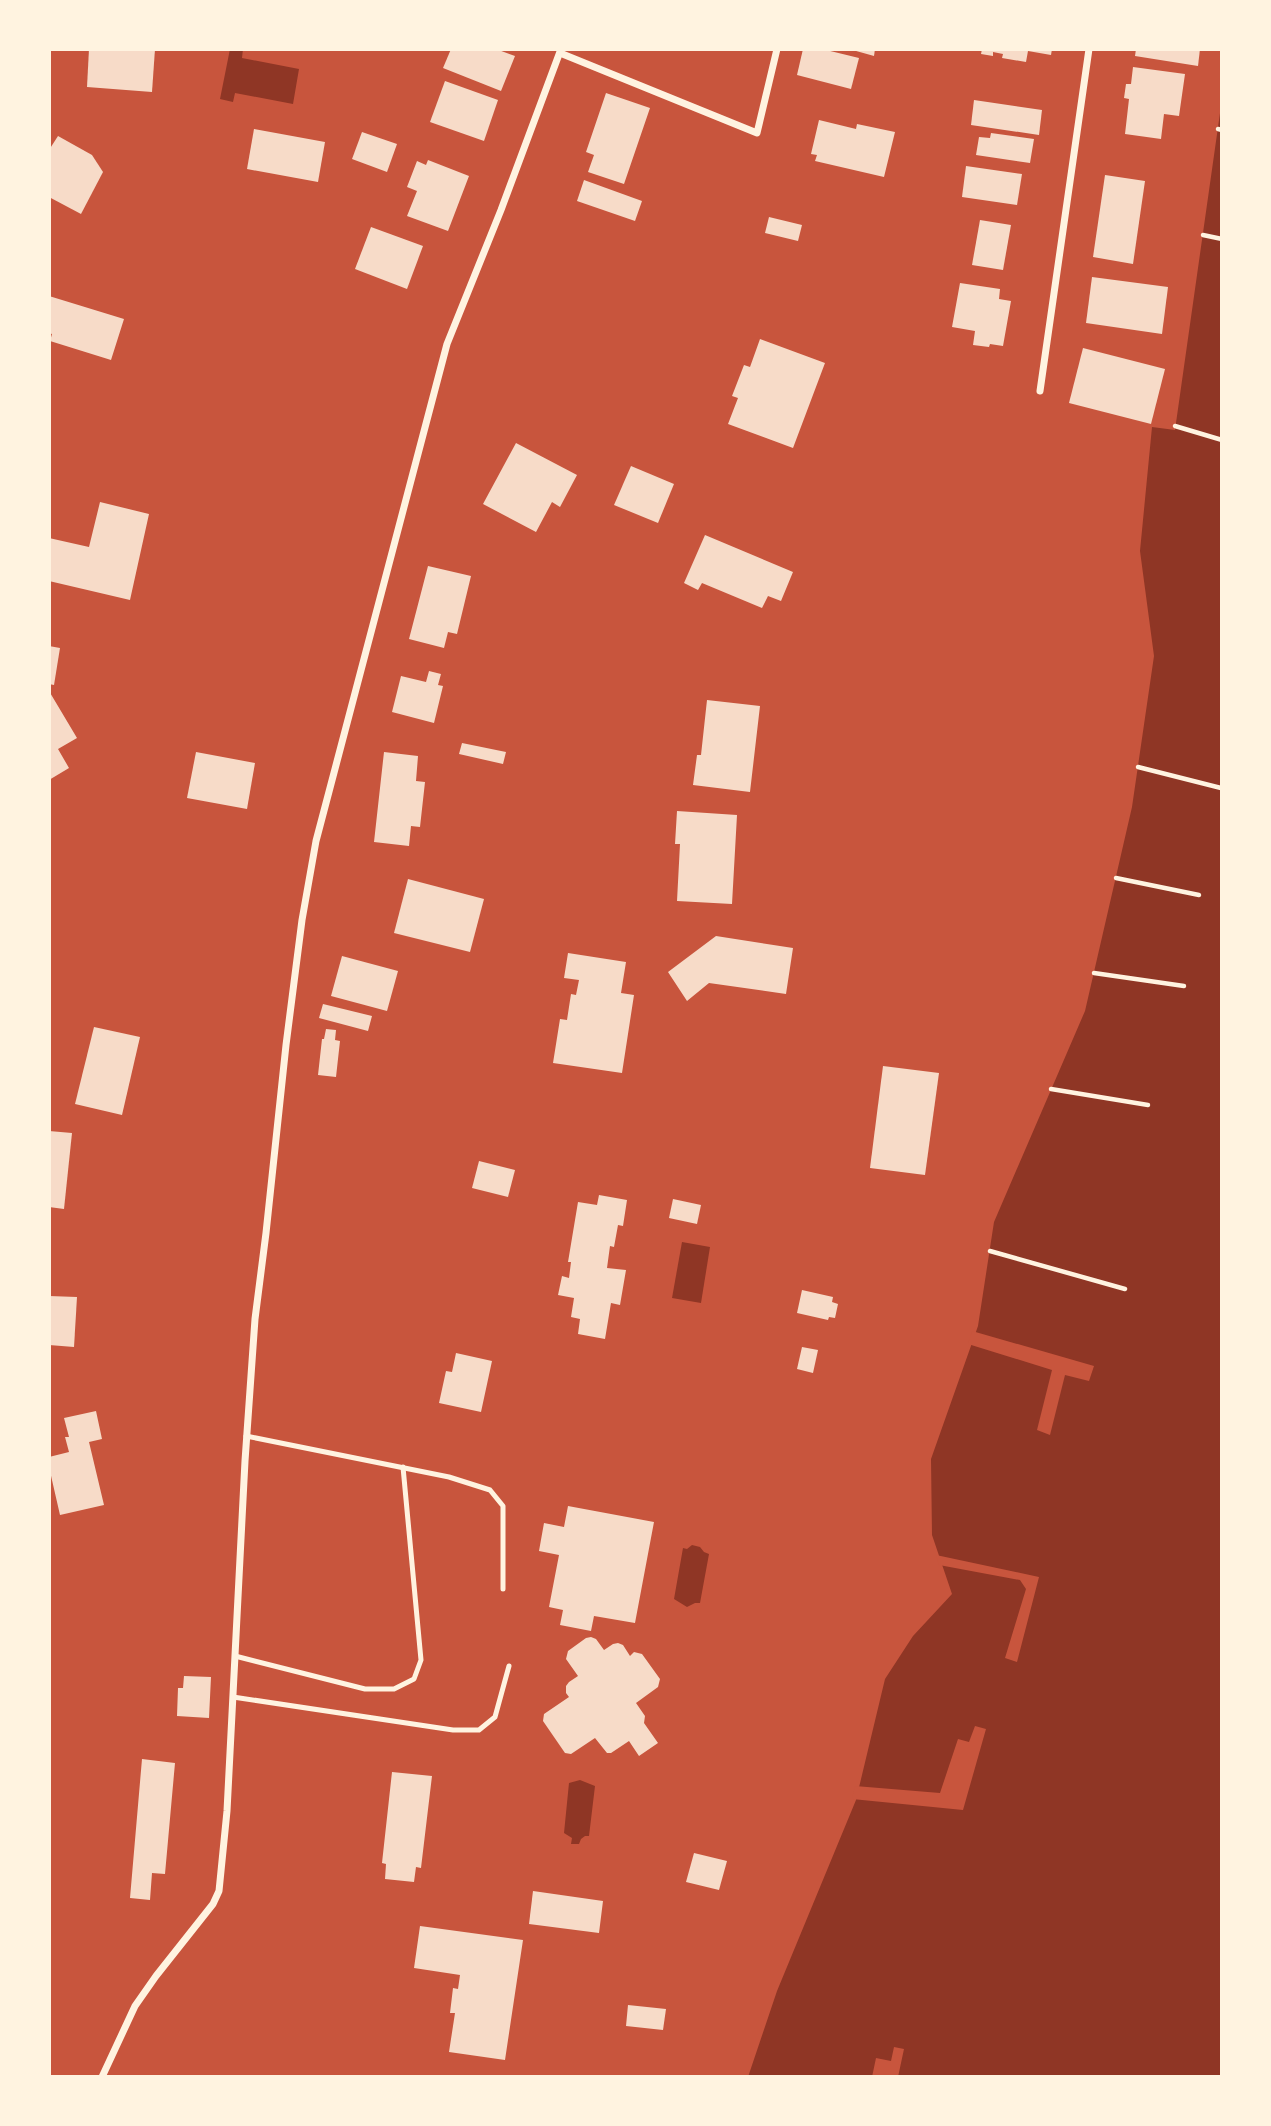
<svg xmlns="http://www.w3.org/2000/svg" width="1271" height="2126" viewBox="0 0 1271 2126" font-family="Karla,sans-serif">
<rect width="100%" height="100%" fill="#c8553d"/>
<g fill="#8f3625">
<path d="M 230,49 L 243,49 L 242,58 L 299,69 L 293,104 L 235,93 L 233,102 L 220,99 Z"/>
<path d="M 1222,99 L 1222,2077 L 748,2077 L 777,1991 L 856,1800 L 885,1679 L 913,1636 L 952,1594 L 932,1535 L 931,1459 L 978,1326 L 994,1222 L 1085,1011 L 1132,807 L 1154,656 L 1140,551 L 1152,427 L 1175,430 Z"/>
<path d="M 682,1242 L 710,1247 L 701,1303 L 672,1298 Z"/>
<path d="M 692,1545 L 700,1547 L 704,1552 L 709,1554 L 700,1603 L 695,1603 L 687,1607 L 674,1599 L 683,1548 L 687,1549 Z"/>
<path d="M 580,1780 L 595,1786 L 589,1836 L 585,1836 L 581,1839 L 579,1844 L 571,1844 L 572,1838 L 564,1833 L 569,1783 Z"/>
</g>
<g fill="#c8553d">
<path d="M 972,1331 L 1094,1366 L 1089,1381 L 1065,1375 L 1050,1435 L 1037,1430 L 1052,1370 L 968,1344 Z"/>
<path d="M 936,1555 L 1039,1577 L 1017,1662 L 1005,1658 L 1026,1589 L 1020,1580 L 939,1565 Z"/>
<path d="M 975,1726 L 986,1729 L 963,1810 L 852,1799 L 855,1786 L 940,1793 L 958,1739 L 969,1742 Z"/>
<path d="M 894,2047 L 904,2049 L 898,2077 L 872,2077 L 876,2058 L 891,2061 Z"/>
</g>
<g fill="#f7dbc8">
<path d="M 89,49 L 155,49 L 152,92 L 87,87 Z"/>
<path d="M 451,49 L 496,49 L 515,56 L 501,91 L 443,68 Z"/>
<path d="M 803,49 L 822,49 L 859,58 L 851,89 L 797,75 Z"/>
<path d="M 849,49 L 875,49 L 874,56 Z"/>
<path d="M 982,49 L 1052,49 L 1051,55 L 1028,51 L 1026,62 L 1002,58 L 1003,54 L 993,52 L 993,56 L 981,54 Z"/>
<path d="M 1136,49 L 1200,49 L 1198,66 L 1135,56 Z"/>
<path d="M 1133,67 L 1185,74 L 1179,116 L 1164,114 L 1161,139 L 1125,134 L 1129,99 L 1124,98 L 1126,84 L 1131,84 Z"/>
<path d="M 445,81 L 498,100 L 484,141 L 430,122 Z"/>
<path d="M 606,93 L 650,108 L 624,184 L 588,172 L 594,155 L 586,152 Z"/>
<path d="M 974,100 L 1042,110 L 1039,135 L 971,125 Z"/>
<path d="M 819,120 L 856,129 L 857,124 L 895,132 L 884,177 L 815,161 L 817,155 L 811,154 Z"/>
<path d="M 254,129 L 325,142 L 318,182 L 247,169 Z"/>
<path d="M 362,132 L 397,144 L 387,172 L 352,159 Z"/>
<path d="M 991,133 L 1034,139 L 1030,163 L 976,155 L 979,137 L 990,138 Z"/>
<path d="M 58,136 L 92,155 L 103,172 L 81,214 L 49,197 L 49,150 Z"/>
<path d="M 428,160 L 469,176 L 448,231 L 407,216 L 417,191 L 407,187 L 417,161 L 426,165 Z"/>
<path d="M 966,166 L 1022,174 L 1017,205 L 962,197 Z"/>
<path d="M 1105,175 L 1145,181 L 1133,264 L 1093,257 Z"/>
<path d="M 584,180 L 642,201 L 635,221 L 577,201 Z"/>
<path d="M 769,217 L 802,225 L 798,241 L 765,233 Z"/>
<path d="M 980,220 L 1011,225 L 1003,270 L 972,265 Z"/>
<path d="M 371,227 L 423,246 L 407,289 L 355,269 Z"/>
<path d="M 1092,277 L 1168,287 L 1162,334 L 1086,323 Z"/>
<path d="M 960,283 L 1000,289 L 999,299 L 1011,301 L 1003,346 L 990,344 L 989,347 L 973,345 L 975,331 L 952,327 Z"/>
<path d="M 49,296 L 124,319 L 111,360 L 50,341 L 52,334 L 49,333 Z"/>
<path d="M 760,339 L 825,363 L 793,448 L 728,424 L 738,398 L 732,396 L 744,365 L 750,367 Z"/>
<path d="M 1083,348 L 1165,369 L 1151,424 L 1069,403 Z"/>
<path d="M 516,443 L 577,475 L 560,507 L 552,502 L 536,532 L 483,504 Z"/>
<path d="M 631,466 L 674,484 L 658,523 L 614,505 Z"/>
<path d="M 100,502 L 149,514 L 130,600 L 49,581 L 49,538 L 89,547 Z"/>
<path d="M 705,535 L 793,572 L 781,601 L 768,596 L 762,608 L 702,583 L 698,590 L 684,583 Z"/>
<path d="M 428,566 L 471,576 L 457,634 L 448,632 L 444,648 L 409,639 Z"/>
<path d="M 49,646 L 60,648 L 54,685 L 49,684 Z"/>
<path d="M 429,671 L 441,674 L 438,685 L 443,686 L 434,723 L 392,712 L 401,676 L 426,682 Z"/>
<path d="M 49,691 L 77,738 L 58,749 L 69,768 L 49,780 Z"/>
<path d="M 707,700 L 760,706 L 750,792 L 693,785 L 697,755 L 701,755 Z"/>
<path d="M 462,743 L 506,752 L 503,764 L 459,754 Z"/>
<path d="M 196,752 L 255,763 L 247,809 L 187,798 Z"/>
<path d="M 384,752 L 418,756 L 416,781 L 425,782 L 420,827 L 411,826 L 409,846 L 374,842 Z"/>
<path d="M 677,811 L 737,815 L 732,904 L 677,901 L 680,844 L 675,844 Z"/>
<path d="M 408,879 L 484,899 L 470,952 L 394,933 Z"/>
<path d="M 716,936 L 793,948 L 786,994 L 709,983 L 687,1001 L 668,972 Z"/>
<path d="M 568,953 L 626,962 L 621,993 L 634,995 L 622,1073 L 553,1063 L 560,1019 L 567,1020 L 571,994 L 576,995 L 579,980 L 564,978 Z"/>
<path d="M 342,956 L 398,971 L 387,1011 L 331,996 Z"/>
<path d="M 323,1004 L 372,1016 L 368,1031 L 319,1018 Z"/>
<path d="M 94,1027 L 140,1037 L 122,1115 L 75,1104 Z"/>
<path d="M 326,1029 L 336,1030 L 335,1040 L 340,1041 L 336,1077 L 318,1075 L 322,1039 L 324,1039 Z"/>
<path d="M 883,1066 L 939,1073 L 925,1175 L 870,1168 Z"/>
<path d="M 49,1131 L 72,1133 L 64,1209 L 49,1207 Z"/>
<path d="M 479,1161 L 515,1170 L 508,1197 L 472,1188 Z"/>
<path d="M 599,1195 L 627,1200 L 623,1226 L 618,1225 L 614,1247 L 610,1246 L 607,1268 L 626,1270 L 620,1305 L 611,1303 L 605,1339 L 578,1334 L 580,1319 L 571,1317 L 574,1298 L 558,1295 L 562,1276 L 569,1278 L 571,1262 L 568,1262 L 578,1202 L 597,1205 Z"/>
<path d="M 673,1199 L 701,1205 L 697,1224 L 669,1218 Z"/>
<path d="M 802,1290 L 833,1297 L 832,1302 L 838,1304 L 835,1318 L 829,1317 L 828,1320 L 797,1313 Z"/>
<path d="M 49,1296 L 77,1297 L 74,1347 L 49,1345 Z"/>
<path d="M 802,1347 L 818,1350 L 813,1373 L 797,1369 Z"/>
<path d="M 456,1353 L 492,1361 L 481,1412 L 439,1403 L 446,1371 L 452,1372 Z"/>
<path d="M 96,1411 L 102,1439 L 89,1442 L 104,1505 L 60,1515 L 49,1467 L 49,1457 L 69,1452 L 65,1437 L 69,1437 L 64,1418 Z"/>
<path d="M 568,1506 L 654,1522 L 635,1623 L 594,1616 L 591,1631 L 560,1625 L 563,1610 L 549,1607 L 559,1555 L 539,1551 L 544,1523 L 564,1527 Z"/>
<path d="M 591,1637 L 596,1639 L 604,1650 L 613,1644 L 618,1643 L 623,1645 L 630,1656 L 634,1652 L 642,1654 L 660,1679 L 658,1687 L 636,1703 L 645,1716 L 644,1723 L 658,1743 L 639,1756 L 629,1741 L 611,1753 L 607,1753 L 595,1738 L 571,1754 L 565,1753 L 543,1721 L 544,1714 L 569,1697 L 566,1693 L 566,1686 L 569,1682 L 578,1676 L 566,1659 L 568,1651 L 586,1638 Z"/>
<path d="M 184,1676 L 211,1677 L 209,1718 L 177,1716 L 178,1688 L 183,1688 Z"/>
<path d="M 142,1759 L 175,1763 L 165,1874 L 152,1873 L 150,1900 L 130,1898 Z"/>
<path d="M 392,1772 L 432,1776 L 421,1868 L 416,1867 L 414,1882 L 385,1879 L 386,1864 L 382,1863 Z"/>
<path d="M 694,1853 L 727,1861 L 719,1890 L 686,1882 Z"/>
<path d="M 533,1891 L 603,1901 L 599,1933 L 529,1924 Z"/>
<path d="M 420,1926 L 523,1940 L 505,2060 L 449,2052 L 455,2013 L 450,2013 L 453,1988 L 458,1989 L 460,1975 L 414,1968 Z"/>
<path d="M 628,2005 L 666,2009 L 663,2030 L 626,2026 Z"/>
</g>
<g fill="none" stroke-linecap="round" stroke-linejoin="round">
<g stroke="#fff3e0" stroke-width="4.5">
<path d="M 1218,129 L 1222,130"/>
<path d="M 1203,235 L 1222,239"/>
<path d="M 1175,426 L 1222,440"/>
<path d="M 1138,767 L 1221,788"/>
<path d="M 1116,878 L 1199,895"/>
<path d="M 1094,973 L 1184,986"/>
<path d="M 1051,1089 L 1148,1105"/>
<path d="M 990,1251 L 1125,1289"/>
</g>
<g stroke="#fff3e0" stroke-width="5">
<path d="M 246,1436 L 449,1477 L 490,1490 L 503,1506 L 503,1589"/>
<path d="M 235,1656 L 365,1689 L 394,1689 L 414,1679 L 421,1660 L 403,1467"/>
<path d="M 233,1697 L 453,1730 L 479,1730 L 495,1717 L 509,1666"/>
</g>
<g stroke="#fff3e0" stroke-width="7">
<path d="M 560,53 L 757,133 L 777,49"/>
<path d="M 1040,391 L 1089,49"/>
<path d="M 102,2077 L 135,2006 L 156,1976 L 213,1904 L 219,1891 L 227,1811 L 245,1461 L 255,1319 L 266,1233 L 286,1045 L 302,920 L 316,841 L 447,344 L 501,210 L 561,49"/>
</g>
</g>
<rect width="1271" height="2126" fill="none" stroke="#fff3e0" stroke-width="102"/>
</svg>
